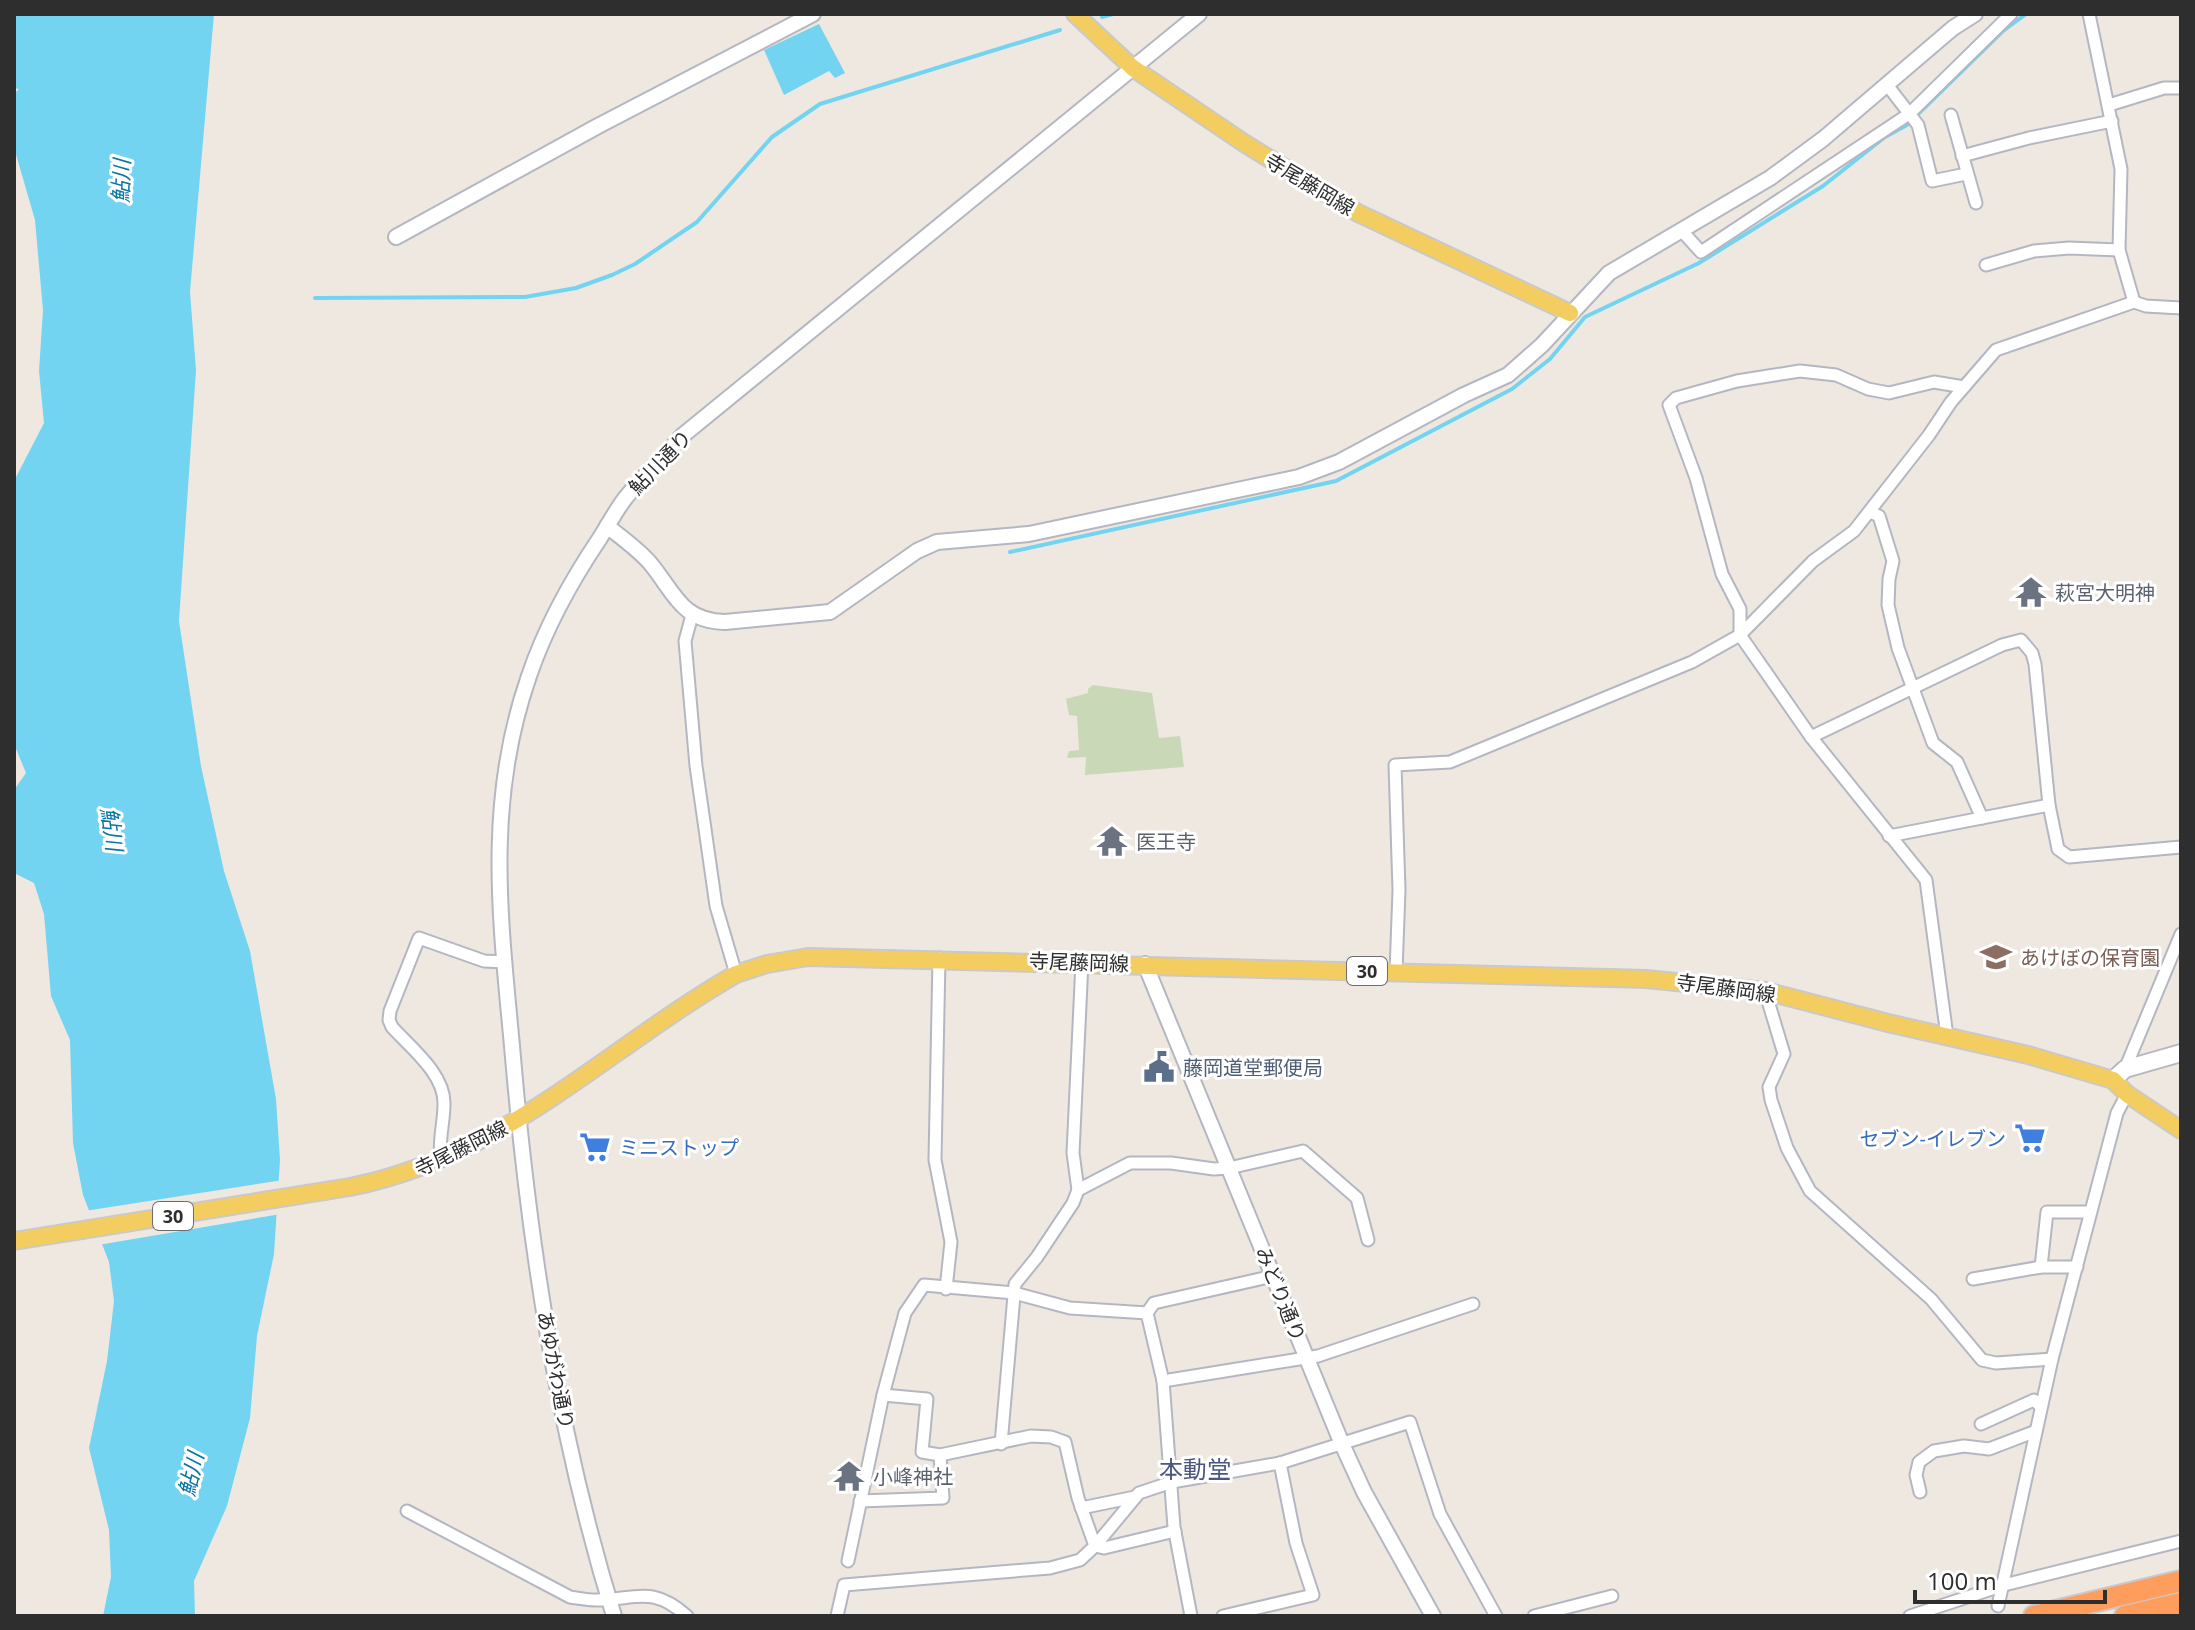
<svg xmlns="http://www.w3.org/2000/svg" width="2195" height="1630" viewBox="0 0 2195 1630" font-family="'Open Sans','Noto Sans JP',sans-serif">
<rect width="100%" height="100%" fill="#efe8e1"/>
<path fill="#c9d9b7" d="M 1093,685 L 1152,693 L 1159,738 L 1180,736 L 1184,767 L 1085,775 L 1086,757 L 1067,758 L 1069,751 L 1079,750 L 1077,716 L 1069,715 L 1066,699 L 1088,693 L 1088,689 Z"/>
<g fill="#73d4f2">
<path d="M 14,14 L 214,14 L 190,292 L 196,370 L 179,621 L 201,766 L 224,871 L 250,951 L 276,1099 L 280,1160 L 274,1254 L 257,1336 L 250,1418 L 227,1506 L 194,1581 L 195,1616 L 103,1616 L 111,1577 L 109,1530 L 89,1448 L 107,1361 L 114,1301 L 109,1262 L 83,1195 L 73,1143 L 70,1040 L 51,996 L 44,914 L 34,883 L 14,873 L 14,790 L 26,773 L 14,744 L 14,481 L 44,423 L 39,371 L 43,310 L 35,220 L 15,151 L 14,94 L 19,89 L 14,88 Z"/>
<path d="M 819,24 L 845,73 L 835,78 L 829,71 L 784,95 L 764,50 Z"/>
</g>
<path fill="#efe8e1" d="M 283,1180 L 281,1214 L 98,1245 L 85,1211 Z"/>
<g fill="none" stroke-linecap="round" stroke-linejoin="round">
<g stroke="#73d4f2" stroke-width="4">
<path d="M 1102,17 L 1113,14"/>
<path d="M 1916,116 L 2003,31 L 2026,14"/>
<path d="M 315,298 L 525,297 L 576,288 L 612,275 L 635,264 L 697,222 L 772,137 L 820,104 L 1060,30"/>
<path d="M 1010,552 L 1336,481 L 1512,389 L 1550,359 L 1585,317 L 1699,263 L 1823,186 L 1885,137 L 1907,125"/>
</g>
<defs>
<g id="minor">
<path d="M 2089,14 L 2121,169 L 2119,250 L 2134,302"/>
<path d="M 1888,86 L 1918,125 L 1932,181 L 1966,174"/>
<path d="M 2109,105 L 2164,88 L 2181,88"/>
<path d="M 1951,115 L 1976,203"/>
<path d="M 1962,156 L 2029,138 L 2112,121"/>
<path d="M 1682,231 L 1701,252 L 1909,114 L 2011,14"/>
<path d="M 1986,265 L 2034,251 L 2069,248 L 2119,250"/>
<path d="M 1870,512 L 1879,516 L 1893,561 L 1889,579 L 1888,605 L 1898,648 L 1933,743 L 1957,762 L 1982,818"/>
<path d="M 692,615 L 685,641 L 696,766 L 716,906 L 736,974"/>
<path d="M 1811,737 L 2002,645 L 2021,640 L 2032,653 L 2035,664 L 2049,805 L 2058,849 L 2069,857 L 2181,847"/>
<path d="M 1889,836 L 2049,805"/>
<path d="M 939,958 L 935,1160 L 951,1242 L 946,1289"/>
<path d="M 1396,972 L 1399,890 L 1395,765 L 1450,762 L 1692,662 L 1740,635 L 1813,561 L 1854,531 L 1929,435 L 1951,402 L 1996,350 L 2134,302 L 2146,306 L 2181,308"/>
<path d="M 1765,991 L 1784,1054 L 1769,1087 L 1771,1100 L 1787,1148 L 1810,1191 L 1931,1299 L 1982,1360 L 1996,1363 L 2052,1359"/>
<path d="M 1947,1036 L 1926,880 L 1811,737 L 1740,635 L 1740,609 L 1722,574 L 1696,478 L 1669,405 L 1676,398 L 1737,381 L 1800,371 L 1836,375 L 1868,389 L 1889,393 L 1934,382 L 1964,387"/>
<path d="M 2125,1069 L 2181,934"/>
<path d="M 441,1161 C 438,1140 444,1124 444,1104 C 445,1074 410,1047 392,1027 L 389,1020 L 390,1011 L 419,938 L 484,961 L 504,962"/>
<path d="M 1078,1190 L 1130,1163 L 1171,1163 L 1214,1169 L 1229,1168 L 1303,1151 L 1357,1198 L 1368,1240"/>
<path d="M 2041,1267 L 2047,1212 L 2090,1212"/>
<path d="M 1973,1279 L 2041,1267 L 2077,1267"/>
<path d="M 1147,1313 L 1154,1303 L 1273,1276"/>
<path d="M 1163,1381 L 1318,1356 L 1473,1304"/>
<path d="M 883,1395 L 927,1399 L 922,1452 L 940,1455"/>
<path d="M 1981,1424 L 2034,1400 L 2041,1407"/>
<path d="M 1001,1444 L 1015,1284 L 1037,1257 L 1073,1203 L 1078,1190 L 1073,1153 L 1082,962"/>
<path d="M 1920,1492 L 1916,1475 L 1919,1462 L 1934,1451 L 1964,1446 L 1989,1449 L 2036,1431"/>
<path d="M 860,1501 L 943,1498 L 940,1455 L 1031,1436 L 1051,1437 L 1065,1442 L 1078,1498 L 1095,1546 L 1104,1548 L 1175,1531"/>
<path d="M 1081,1508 L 1135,1497"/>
<path d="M 407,1511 L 570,1597 C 578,1598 587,1600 596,1600 C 635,1600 651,1584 687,1616"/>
<path d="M 848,1561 L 883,1395 L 905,1313 L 924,1285 L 1014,1293 L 1070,1308 L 1147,1313 L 1163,1381 L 1174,1527 L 1191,1616"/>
<path d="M 1998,1606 L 2052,1359 L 2117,1113 L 2127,1094"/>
<path d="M 837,1616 L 844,1585 L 1050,1568 L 1080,1560 L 1095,1546 L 1139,1493 L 1172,1482 L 1280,1463 L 1410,1422 L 1440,1514 L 1496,1616"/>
<path d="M 1223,1616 L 1313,1595 L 1296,1543 L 1280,1463"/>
<path d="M 1534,1616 L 1612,1596"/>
<path d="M 1910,1616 L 2004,1585 L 2181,1541"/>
</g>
<g id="tertiary">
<path d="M 396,237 L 598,126 L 813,14"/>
<path d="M 607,526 C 622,538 638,549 650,563 C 675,593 681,621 725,622 L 830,612 L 917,551 L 937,542 L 1029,534 L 1299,477 L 1339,462 L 1464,395 L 1508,375 L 1542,345 L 1609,273 L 1770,178 L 1823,139 L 1953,28 L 1975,14"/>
<path d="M 1145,964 L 1342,1444 L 1364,1492 L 1433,1616"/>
<path d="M 614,1616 C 557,1431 528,1238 512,1046 C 500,917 485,802 529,676 C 546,626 571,581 600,538 C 609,524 617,508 627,496 C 645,475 664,456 682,436 L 1199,14"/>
</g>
<path id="secondary" d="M 2113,1080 L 2125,1069 L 2181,1053"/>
<g id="primary">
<path d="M 1075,14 L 1133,68 L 1244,143 L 1358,213 L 1570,313"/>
<path d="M 14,1241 L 350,1187 C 506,1156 604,1050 736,974 L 767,964 L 808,957 L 1646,979 L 1765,991 L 1888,1023 L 2028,1055 L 2113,1080 L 2127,1094 L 2181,1130"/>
</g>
<g id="motorway">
<path d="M 2034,1616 L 2181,1581"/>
<path d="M 2125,1616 L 2181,1603"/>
</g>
</defs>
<use href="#minor" stroke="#b4b7c1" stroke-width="15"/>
<use href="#tertiary" stroke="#b4b7c1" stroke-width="18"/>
<use href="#secondary" stroke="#b4b7c1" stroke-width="20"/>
<use href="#primary" stroke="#c9c9c9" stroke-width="20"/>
<use href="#motorway" stroke="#c9c9c9" stroke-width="24"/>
<use href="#minor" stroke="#fff" stroke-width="11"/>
<use href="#tertiary" stroke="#fff" stroke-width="14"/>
<use href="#secondary" stroke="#fff" stroke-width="16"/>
<use href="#primary" stroke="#f4cd61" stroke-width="16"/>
<use href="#motorway" stroke="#ff9d5c" stroke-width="20"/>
</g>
<defs>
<symbol id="temple-bare" viewBox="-9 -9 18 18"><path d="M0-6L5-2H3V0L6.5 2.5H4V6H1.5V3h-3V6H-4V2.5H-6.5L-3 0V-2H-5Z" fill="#6b7280" stroke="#fff" stroke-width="2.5" paint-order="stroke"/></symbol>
<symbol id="school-bare" viewBox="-9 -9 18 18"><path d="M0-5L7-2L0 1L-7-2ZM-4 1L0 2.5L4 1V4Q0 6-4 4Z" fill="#8d6e63" stroke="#fff" stroke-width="2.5" paint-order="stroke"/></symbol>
<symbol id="civic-bare" viewBox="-9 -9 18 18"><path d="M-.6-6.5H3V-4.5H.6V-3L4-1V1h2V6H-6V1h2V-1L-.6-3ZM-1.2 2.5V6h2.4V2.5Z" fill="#5c6f8a" stroke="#fff" stroke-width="2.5" paint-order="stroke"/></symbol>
<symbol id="supermarket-bare" viewBox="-9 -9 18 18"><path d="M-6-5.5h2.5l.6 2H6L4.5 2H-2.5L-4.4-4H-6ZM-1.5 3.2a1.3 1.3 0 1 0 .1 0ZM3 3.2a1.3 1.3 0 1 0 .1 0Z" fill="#3f7fe0" stroke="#fff" stroke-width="2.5" paint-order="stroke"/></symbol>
</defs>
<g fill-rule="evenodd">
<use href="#temple-bare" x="2009" y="570" width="44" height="44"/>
<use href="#temple-bare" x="1090" y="819" width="44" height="44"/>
<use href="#school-bare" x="1974" y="935" width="44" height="44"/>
<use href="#civic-bare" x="1137" y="1045" width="44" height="44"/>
<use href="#supermarket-bare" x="2008" y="1116" width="44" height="44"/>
<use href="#supermarket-bare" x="573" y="1125" width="44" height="44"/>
<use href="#temple-bare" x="827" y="1454" width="44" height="44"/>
</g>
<g text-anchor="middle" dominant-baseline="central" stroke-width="6" stroke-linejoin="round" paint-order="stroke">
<g fill="#fff" stroke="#6d6d6d" stroke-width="2">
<rect x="1347" y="957" width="40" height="28" rx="6"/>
<rect x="153" y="1202" width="40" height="28" rx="6"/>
</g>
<g font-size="18" font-weight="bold" fill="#2e2e2e">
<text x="1367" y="971">30</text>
<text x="173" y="1216">30</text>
</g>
<g font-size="20" fill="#2e2e2e" stroke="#fff">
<text transform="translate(1310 184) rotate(31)">寺尾藤岡線</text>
<text transform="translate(660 462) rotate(-46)">鮎川通り</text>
<text transform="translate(1079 962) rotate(2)">寺尾藤岡線</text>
<text transform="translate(1726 988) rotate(8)">寺尾藤岡線</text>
<text transform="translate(461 1148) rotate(-26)">寺尾藤岡線</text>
<text transform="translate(1281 1294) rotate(68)">みどり通り</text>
<text transform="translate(556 1370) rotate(79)">あゆがわ通り</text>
</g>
<g font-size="20" fill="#5b616d" stroke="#fff" text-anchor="start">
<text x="2055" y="592">萩宮大明神</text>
<text x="1136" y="841">医王寺</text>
<text x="873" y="1476">小峰神社</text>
</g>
<g font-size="20" fill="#785e54" stroke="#fff" text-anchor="start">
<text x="2020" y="957">あけぼの保育園</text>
</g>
<g font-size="20" fill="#4e5e75" stroke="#fff" text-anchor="start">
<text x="1183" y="1067">藤岡道堂郵便局</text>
</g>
<g font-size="20" fill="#366cbe" stroke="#fff" text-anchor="end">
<text x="2006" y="1138">セブン-イレブン</text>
<text x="619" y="1147" text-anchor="start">ミニストップ</text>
</g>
<g font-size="22" font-style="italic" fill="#0b75a5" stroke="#fff">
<text transform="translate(120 181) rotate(-88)">鮎川</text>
<text transform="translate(113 829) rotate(82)">鮎川</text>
<text transform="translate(190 1474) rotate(-77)">鮎川</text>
</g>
<g font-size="24" fill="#4c5781" stroke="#fff">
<text x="1195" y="1468">本動堂</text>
</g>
</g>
<rect width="2195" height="1630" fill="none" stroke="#2e2e2e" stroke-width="32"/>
<path d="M1915 1590v12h190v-12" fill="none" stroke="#2e2e2e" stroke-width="4"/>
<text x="1927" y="1590" font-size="24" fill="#2e2e2e" stroke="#ffffff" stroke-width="6" paint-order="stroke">100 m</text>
</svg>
